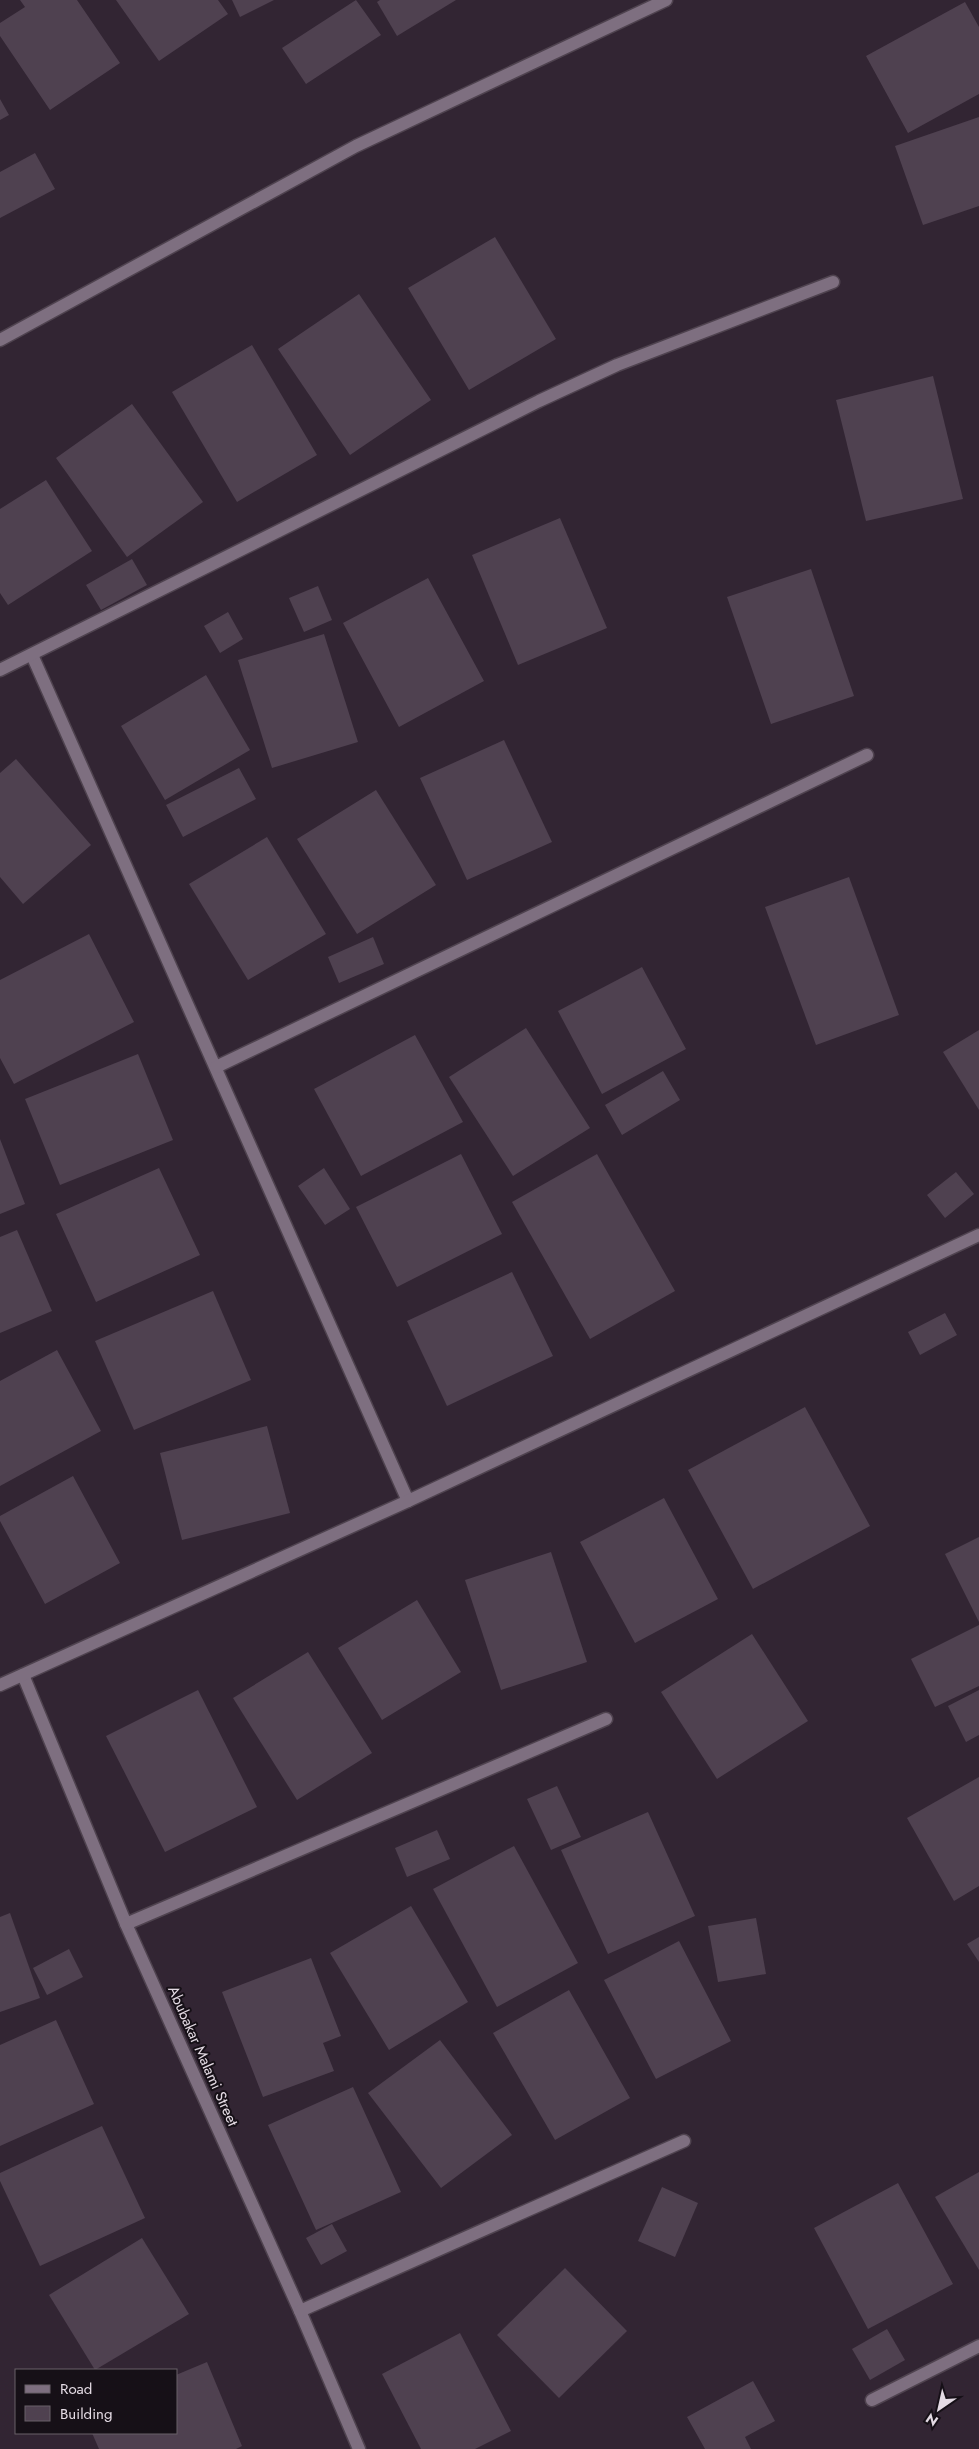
<svg xmlns="http://www.w3.org/2000/svg" width="979" height="2449" viewBox="0 0 979 2449" font-family="Jost,sans-serif">
<rect width="100%" height="100%" fill="#322533"/>
<g fill="#4f4150">
<path d="M 20,0 L 77,0 L 120,63 L 50,110 L 0,36 L 0,23 L 25,7 Z"/>
<path d="M 116,0 L 218,0 L 228,14 L 159,61 Z"/>
<path d="M 232,0 L 274,0 L 240,17 Z"/>
<path d="M 356,0 L 381,35 L 306,84 L 282,48 Z"/>
<path d="M 380,0 L 456,0 L 397,36 L 377,2 Z"/>
<path d="M 965,2 L 979,27 L 979,94 L 908,133 L 866,56 Z"/>
<path d="M 0,99 L 9,115 L 0,120 Z"/>
<path d="M 979,117 L 979,206 L 923,225 L 895,146 Z"/>
<path d="M 35,153 L 55,189 L 0,218 L 0,172 Z"/>
<path d="M 495,237 L 556,339 L 469,390 L 408,288 Z"/>
<path d="M 359,294 L 431,400 L 350,455 L 278,349 Z"/>
<path d="M 252,345 L 317,455 L 237,502 L 172,392 Z"/>
<path d="M 933,376 L 963,499 L 866,521 L 836,400 Z"/>
<path d="M 132,404 L 203,502 L 127,557 L 56,458 Z"/>
<path d="M 46,480 L 92,551 L 8,605 L 0,593 L 0,509 Z"/>
<path d="M 560,518 L 607,628 L 518,665 L 472,555 Z"/>
<path d="M 132,559 L 147,585 L 101,610 L 86,585 Z"/>
<path d="M 811,569 L 854,696 L 771,724 L 727,597 Z"/>
<path d="M 428,578 L 484,681 L 399,727 L 343,623 Z"/>
<path d="M 318,586 L 332,620 L 304,632 L 289,598 Z"/>
<path d="M 228,612 L 243,639 L 220,653 L 204,626 Z"/>
<path d="M 324,634 L 358,742 L 272,768 L 238,660 Z"/>
<path d="M 206,675 L 250,750 L 165,800 L 121,726 Z"/>
<path d="M 504,740 L 552,842 L 467,880 L 420,778 Z"/>
<path d="M 16,759 L 91,845 L 23,904 L 0,877 L 0,773 Z"/>
<path d="M 239,768 L 256,799 L 183,837 L 166,805 Z"/>
<path d="M 376,790 L 436,885 L 357,934 L 297,839 Z"/>
<path d="M 267,837 L 326,934 L 248,980 L 189,884 Z"/>
<path d="M 849,877 L 899,1015 L 816,1045 L 765,907 Z"/>
<path d="M 89,934 L 134,1022 L 14,1084 L 0,1058 L 0,980 Z"/>
<path d="M 373,937 L 384,964 L 339,983 L 328,957 Z"/>
<path d="M 642,967 L 686,1049 L 602,1094 L 558,1011 Z"/>
<path d="M 526,1028 L 590,1128 L 513,1176 L 449,1077 Z"/>
<path d="M 979,1030 L 979,1110 L 943,1052 Z"/>
<path d="M 415,1035 L 463,1122 L 361,1176 L 314,1089 Z"/>
<path d="M 138,1054 L 173,1140 L 60,1185 L 25,1099 Z"/>
<path d="M 663,1071 L 680,1100 L 622,1135 L 605,1105 Z"/>
<path d="M 0,1139 L 25,1204 L 0,1214 Z"/>
<path d="M 461,1154 L 502,1234 L 397,1287 L 356,1207 Z"/>
<path d="M 597,1154 L 675,1291 L 590,1339 L 512,1202 Z"/>
<path d="M 159,1168 L 200,1255 L 96,1302 L 56,1214 Z"/>
<path d="M 324,1168 L 350,1209 L 325,1225 L 298,1186 Z"/>
<path d="M 956,1172 L 974,1194 L 945,1218 L 927,1195 Z"/>
<path d="M 17,1230 L 52,1311 L 0,1333 L 0,1237 Z"/>
<path d="M 512,1272 L 553,1356 L 447,1406 L 407,1321 Z"/>
<path d="M 213,1291 L 251,1380 L 134,1430 L 95,1341 Z"/>
<path d="M 945,1313 L 957,1335 L 920,1355 L 908,1332 Z"/>
<path d="M 57,1350 L 101,1431 L 0,1486 L 0,1381 Z"/>
<path d="M 805,1407 L 870,1526 L 753,1589 L 688,1470 Z"/>
<path d="M 267,1426 L 290,1513 L 182,1540 L 160,1453 Z"/>
<path d="M 73,1476 L 120,1563 L 45,1604 L 0,1521 L 0,1516 Z"/>
<path d="M 664,1498 L 718,1599 L 635,1643 L 580,1542 Z"/>
<path d="M 979,1537 L 979,1622 L 945,1554 Z"/>
<path d="M 551,1552 L 587,1662 L 501,1690 L 465,1580 Z"/>
<path d="M 417,1600 L 461,1672 L 382,1720 L 338,1648 Z"/>
<path d="M 979,1625 L 979,1686 L 935,1707 L 911,1659 Z"/>
<path d="M 752,1634 L 808,1721 L 717,1779 L 661,1692 Z"/>
<path d="M 308,1652 L 372,1753 L 297,1800 L 233,1698 Z"/>
<path d="M 198,1690 L 257,1807 L 165,1852 L 106,1736 Z"/>
<path d="M 979,1690 L 979,1735 L 966,1742 L 948,1706 Z"/>
<path d="M 979,1777 L 979,1886 L 954,1901 L 907,1818 Z"/>
<path d="M 557,1786 L 581,1837 L 551,1850 L 527,1799 Z"/>
<path d="M 648,1812 L 695,1916 L 608,1954 L 561,1850 Z"/>
<path d="M 437,1830 L 450,1859 L 407,1877 L 395,1848 Z"/>
<path d="M 514,1846 L 578,1963 L 497,2007 L 433,1889 Z"/>
<path d="M 411,1906 L 468,2002 L 389,2050 L 330,1953 Z"/>
<path d="M 10,1913 L 40,1998 L 0,2012 L 0,1917 Z"/>
<path d="M 756,1918 L 766,1974 L 718,1982 L 708,1926 Z"/>
<path d="M 979,1937 L 979,1962 L 967,1944 Z"/>
<path d="M 679,1941 L 731,2041 L 656,2079 L 604,1980 Z"/>
<path d="M 69,1949 L 83,1977 L 47,1995 L 33,1968 Z"/>
<path d="M 311,1958 L 341,2036 L 323,2043 L 334,2071 L 263,2097 L 222,1992 Z"/>
<path d="M 569,1990 L 630,2098 L 555,2140 L 493,2033 Z"/>
<path d="M 56,2020 L 94,2104 L 0,2146 L 0,2045 Z"/>
<path d="M 440,2040 L 512,2135 L 441,2188 L 368,2093 Z"/>
<path d="M 353,2087 L 401,2192 L 316,2230 L 268,2125 Z"/>
<path d="M 102,2126 L 145,2218 L 40,2266 L 0,2181 L 0,2173 Z"/>
<path d="M 979,2172 L 979,2270 L 935,2197 Z"/>
<path d="M 898,2183 L 953,2284 L 868,2329 L 814,2228 Z"/>
<path d="M 662,2187 L 698,2203 L 675,2257 L 638,2241 Z"/>
<path d="M 332,2224 L 347,2251 L 321,2265 L 306,2238 Z"/>
<path d="M 142,2238 L 189,2314 L 95,2370 L 49,2295 Z"/>
<path d="M 565,2268 L 627,2331 L 559,2398 L 497,2335 Z"/>
<path d="M 887,2329 L 905,2360 L 870,2380 L 852,2349 Z"/>
<path d="M 460,2333 L 511,2431 L 475,2449 L 421,2449 L 382,2374 Z"/>
<path d="M 207,2362 L 242,2446 L 236,2449 L 99,2449 L 92,2433 L 176,2433 L 176,2375 Z"/>
<path d="M 753,2381 L 775,2421 L 745,2437 L 751,2449 L 705,2449 L 687,2417 Z"/>
</g>
<g fill="none" stroke-linecap="round" stroke-linejoin="round">
<defs>
<g id="street">
<path d="M 0,340 L 356,146 L 666,0"/>
<path d="M 32,655 L 408,1501"/>
<path d="M 0,670 L 539,401 L 617,365 L 833,282"/>
<path d="M 216,1067 L 867,755"/>
<path d="M 23,1675 L 126,1924 L 300,2311 L 359,2449"/>
<path d="M 0,1685 L 408,1501 L 979,1235"/>
<path d="M 126,1924 L 606,1719"/>
<path d="M 300,2311 L 684,2141"/>
<path d="M 872,2400 L 979,2346"/>
</g>
</defs>
<use href="#street" stroke="#4f434f" stroke-width="15"/>
<use href="#street" stroke="#7e6f80" stroke-width="12"/>
</g>
<g text-anchor="middle" dominant-baseline="central" stroke-width="4" stroke-linejoin="round" paint-order="stroke">
<g font-size="15" fill="#e4dbe4" stroke="#161017">
<text transform="translate(203 2056) rotate(66)">Abubakar Malami Street</text>
</g>
</g>
<rect x="15" y="2369" width="162" height="65" fill="#161017" stroke="#686169"/>
<rect x="25" y="2385" width="25" height="8" fill="#7e6f80" stroke="#686169"/>
<text x="60" y="2394" font-size="15" fill="#e4dbe4">Road</text>
<rect x="25" y="2406" width="25" height="15" fill="#4f4150" stroke="#686169"/>
<text x="60" y="2419" font-size="15" fill="#e4dbe4">Building</text>
<g transform="translate(939 2409) rotate(214)" stroke="#161017" stroke-width="4" paint-order="stroke">
<path d="M0-4L9 19L0 12L-9 19Z" fill="#e4dbe4"/>
<text y="-8" font-size="14" font-weight="bold" text-anchor="middle" fill="#e4dbe4">N</text>
</g>
</svg>
